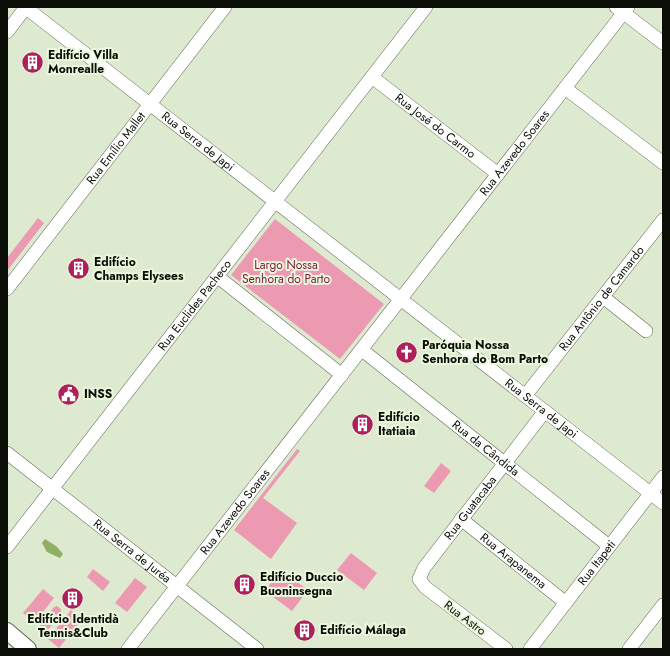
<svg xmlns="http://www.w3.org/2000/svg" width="670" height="656" viewBox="0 0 670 656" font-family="Jost,sans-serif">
<rect width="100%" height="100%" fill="#deead0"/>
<g fill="#ec9ab1">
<path d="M 38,218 L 44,223 L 7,271 L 7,258 Z"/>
<path d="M 275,219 L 384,304 L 340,359 L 231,275 Z"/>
<path d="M 297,449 L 300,451 L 263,498 L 297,523 L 271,559 L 234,530 Z"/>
<path d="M 441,463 L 451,471 L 434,493 L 424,486 Z"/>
<path d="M 351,553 L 377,573 L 364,590 L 337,570 Z"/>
<path d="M 93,569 L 110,582 L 103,591 L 87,577 Z"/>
<path d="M 281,570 L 308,590 L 292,611 L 265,591 Z"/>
<path d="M 135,578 L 147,587 L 127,612 L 115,603 Z"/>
<path d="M 43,589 L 54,598 L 35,622 L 23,613 Z"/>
<path d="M 57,606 L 61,609 L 61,613 L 47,631 L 43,632 L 40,631 L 40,625 L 54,607 Z"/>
<path d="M 71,610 L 82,619 L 59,648 L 48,639 Z"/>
</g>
<path fill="#8faf63" d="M 45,539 L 56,546 L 63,554 L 60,558 L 47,552 L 42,543 Z"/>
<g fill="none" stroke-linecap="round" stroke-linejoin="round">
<defs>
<g id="minor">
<path id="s1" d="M 25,7 L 663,503"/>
<path d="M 616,7 L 663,43"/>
<path d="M 7,32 L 26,7"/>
<path id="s2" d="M 372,77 L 498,174"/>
<path d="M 565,88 L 663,163"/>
<path d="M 218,277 L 342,375"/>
<path id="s3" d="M 7,289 L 225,7"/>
<path d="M 603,297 L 646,331"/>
<path id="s4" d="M 362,350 L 609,546"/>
<path id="s5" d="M 525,396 L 663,220"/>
<path id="s6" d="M 7,453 L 257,649"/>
<path id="s7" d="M 461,519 L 566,603"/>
<path id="s8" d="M 7,547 L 426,7"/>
<path id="s9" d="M 128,649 L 628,7"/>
<path id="s10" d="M 506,649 L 425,587 L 419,579 L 424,568 L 545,411"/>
<path id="s11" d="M 530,649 L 663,477"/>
<path d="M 629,649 L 663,605"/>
</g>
<path id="major" d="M 7,631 L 28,649"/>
</defs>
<use href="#minor" stroke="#5f6953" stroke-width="14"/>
<use href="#major" stroke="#5f6953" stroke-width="18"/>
<use href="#minor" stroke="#fff" stroke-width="13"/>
<use href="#major" stroke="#fff" stroke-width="16"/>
</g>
<defs>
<symbol id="building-disc" viewBox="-11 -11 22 22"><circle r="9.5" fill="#ae205b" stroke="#ebf7dd"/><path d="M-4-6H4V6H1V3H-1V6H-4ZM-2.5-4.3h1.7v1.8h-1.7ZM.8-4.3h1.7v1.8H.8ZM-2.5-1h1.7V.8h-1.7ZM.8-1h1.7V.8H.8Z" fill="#fff"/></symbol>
<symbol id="church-disc" viewBox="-11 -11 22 22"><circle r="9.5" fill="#ae205b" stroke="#ebf7dd"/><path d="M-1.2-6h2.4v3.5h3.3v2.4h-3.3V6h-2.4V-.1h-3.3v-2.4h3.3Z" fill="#fff"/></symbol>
<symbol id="civic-disc" viewBox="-11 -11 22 22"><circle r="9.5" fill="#ae205b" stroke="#ebf7dd"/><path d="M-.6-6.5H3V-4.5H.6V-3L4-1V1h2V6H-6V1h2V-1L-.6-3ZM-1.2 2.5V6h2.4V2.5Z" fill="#fff"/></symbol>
</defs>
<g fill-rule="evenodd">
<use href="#building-disc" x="20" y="50" width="25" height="25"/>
<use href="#building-disc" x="66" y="256" width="25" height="25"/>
<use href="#church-disc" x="394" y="340" width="25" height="25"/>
<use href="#civic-disc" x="56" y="382" width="25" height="25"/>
<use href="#building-disc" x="350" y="412" width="25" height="25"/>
<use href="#building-disc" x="232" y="572" width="25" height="25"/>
<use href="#building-disc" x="60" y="586" width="25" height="25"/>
<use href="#building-disc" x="292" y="618" width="25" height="25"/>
</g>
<g text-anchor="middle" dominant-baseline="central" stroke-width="4" stroke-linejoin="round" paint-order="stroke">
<g font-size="12" font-weight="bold" fill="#0a0e06" stroke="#ebf7dd" text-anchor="start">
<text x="48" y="55">Edifício Villa<tspan x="48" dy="14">Monrealle</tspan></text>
<text x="94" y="262">Edifício<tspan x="94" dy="14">Champs Elysees</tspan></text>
<text x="422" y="345">Paróquia Nossa<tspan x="422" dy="14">Senhora do Bom Parto</tspan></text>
<text x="84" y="394">INSS</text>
<text x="378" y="417">Edifício<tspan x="378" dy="14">Itatiaia</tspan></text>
<text x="260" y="577">Edifício Duccio<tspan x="260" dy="14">Buoninsegna</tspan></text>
<text x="73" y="619" text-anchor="middle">Edifício Identidà<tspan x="73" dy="14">Tennis&amp;Club</tspan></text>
<text x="320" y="630">Edifício Málaga</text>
</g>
<g font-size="12" fill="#0a0e06" stroke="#ebf7dd">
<text stroke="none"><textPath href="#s2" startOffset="80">Rua José do Carmo</textPath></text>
<text stroke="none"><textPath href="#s1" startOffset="219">Rua Serra de Japi</textPath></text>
<text stroke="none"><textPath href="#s3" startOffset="178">Rua Emílio Mallet</textPath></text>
<text stroke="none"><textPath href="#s9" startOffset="629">Rua Azevedo Soares</textPath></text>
<text stroke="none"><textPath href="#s5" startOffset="124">Rua Antônio de Camardo</textPath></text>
<text stroke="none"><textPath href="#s8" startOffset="306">Rua Euclides Pacheco</textPath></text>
<text stroke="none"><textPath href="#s1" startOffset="654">Rua Serra de Japi</textPath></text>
<text stroke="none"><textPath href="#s4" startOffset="158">Rua da Cândida</textPath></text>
<text stroke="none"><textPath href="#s10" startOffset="200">Rua Guatacaba</textPath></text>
<text stroke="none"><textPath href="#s9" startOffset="174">Rua Azevedo Soares</textPath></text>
<text stroke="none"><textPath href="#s6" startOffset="159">Rua Serra de Juréa</textPath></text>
<text stroke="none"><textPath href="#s7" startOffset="67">Rua Arapanema</textPath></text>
<text stroke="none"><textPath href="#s11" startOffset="109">Rua Itapeti</textPath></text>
<text transform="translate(465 618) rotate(37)">Rua Astro</text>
</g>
<g font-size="12" fill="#801c44" stroke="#ebf7dd">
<text x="286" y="265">Largo Nossa<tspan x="286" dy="14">Senhora do Parto</tspan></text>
</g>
</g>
<rect width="670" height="656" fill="none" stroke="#0a0e06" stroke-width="16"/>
</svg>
